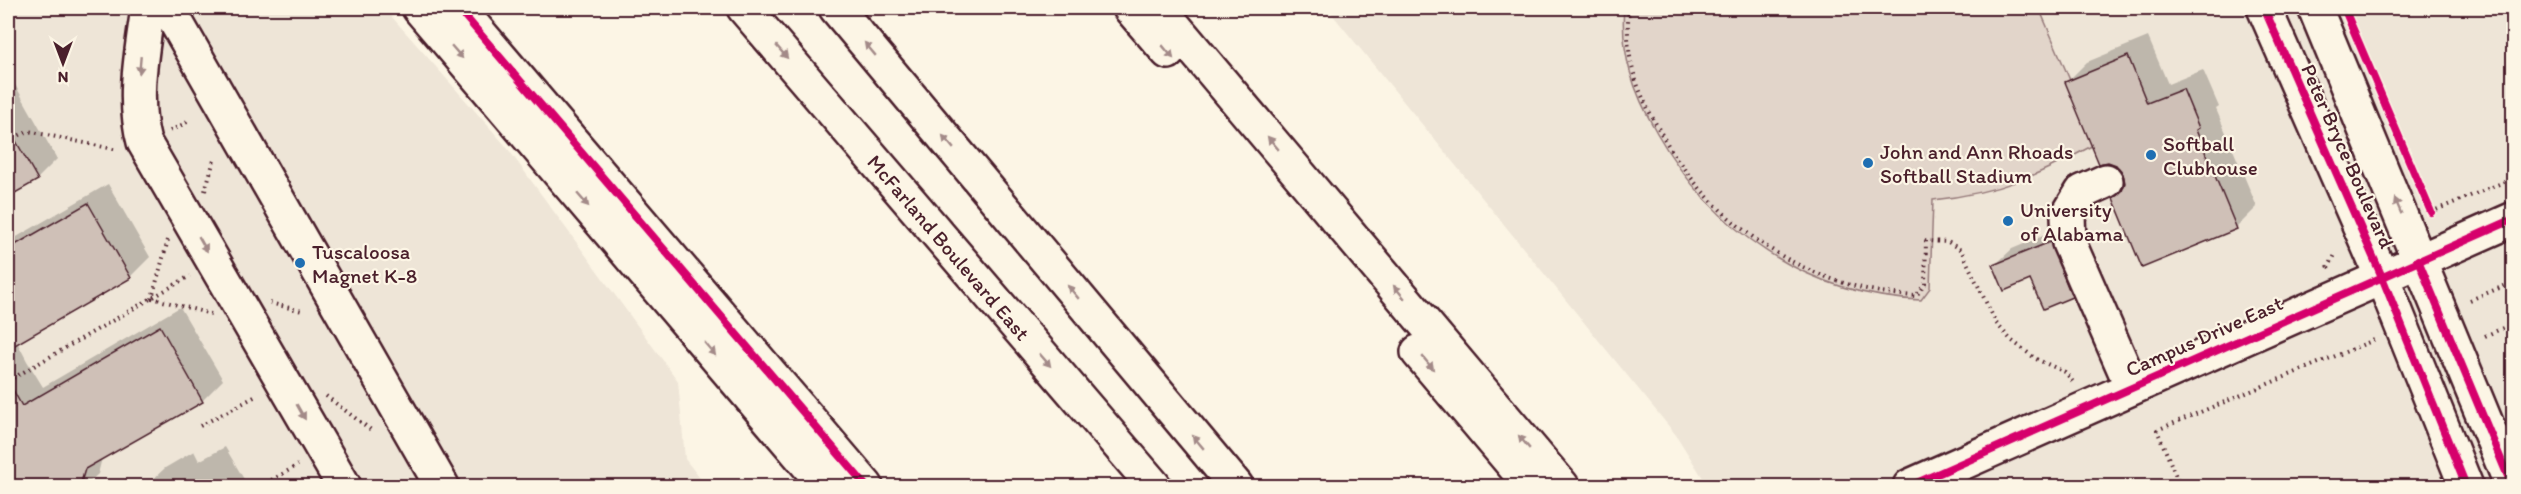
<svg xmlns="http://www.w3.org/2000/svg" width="2521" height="494" viewBox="0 0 2521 494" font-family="Itim,sans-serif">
<rect width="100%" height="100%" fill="#fcf5e5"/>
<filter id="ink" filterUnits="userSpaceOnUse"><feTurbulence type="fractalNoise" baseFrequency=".0167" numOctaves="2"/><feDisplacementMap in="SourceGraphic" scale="12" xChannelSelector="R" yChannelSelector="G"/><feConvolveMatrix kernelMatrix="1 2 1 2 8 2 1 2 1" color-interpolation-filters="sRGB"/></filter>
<g filter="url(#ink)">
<g fill="#eee5d7">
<path d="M 8,8 L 384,8 L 505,145 L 678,381 L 685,459 L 706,486 L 8,486 Z"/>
<path d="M 1327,8 L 2513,8 L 2513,486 L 1708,486 L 1676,435 Z"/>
</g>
<path fill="#e2d5ca" stroke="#967a7a" stroke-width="1.5" d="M 1624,8 L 2039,8 L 2097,143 C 2040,175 1999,193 1933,200 L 1930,288 L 1921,300 C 1807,296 1712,230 1657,133 C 1634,93 1620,54 1624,8 Z"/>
<g fill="#0003">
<path d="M 2148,37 L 2168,84 L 2203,70 L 2219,107 L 2216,109 L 2257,207 L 2237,227 L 2143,266 L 2124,190 L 2125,173 L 2067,82 L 2087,62 Z"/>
<path d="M 10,76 L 57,159 L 37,179 L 8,196 Z"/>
<path d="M 108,184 L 150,257 L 130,277 L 17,342 L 27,361 L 43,387 L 180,307 L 223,380 L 202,401 L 102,458 L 98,474 L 85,486 L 50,486 L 22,479 L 8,486 L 8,242 Z"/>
<path d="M 2067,226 L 2088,279 L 2071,295 L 1995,265 L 2012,249 Z"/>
<path d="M 225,447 L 248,486 L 146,486 L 165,468 L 194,451 L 199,461 Z"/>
</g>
<g fill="#cfc0b7" stroke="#4a1f2b" stroke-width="1.5">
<path d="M 2128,56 L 2147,103 L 2183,89 L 2199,128 L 2196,130 L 2237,229 L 2142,268 L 2113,198 L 2122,191 L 2125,183 L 2123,174 L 2116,165 L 2108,162 L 2099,164 L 2065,82 Z"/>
<path d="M 8,127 L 38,180 L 8,197 Z"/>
<path d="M 88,203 L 131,278 L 8,349 L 8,249 Z"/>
<path d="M 2050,242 L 2072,297 L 2043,309 L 2030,280 L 2004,291 L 1993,265 Z"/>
<path d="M 160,326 L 203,402 L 85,469 L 80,486 L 44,486 L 23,481 L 8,486 L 8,381 L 22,406 Z"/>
</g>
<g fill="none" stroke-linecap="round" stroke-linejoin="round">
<defs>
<g id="minor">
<path d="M 148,8 C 142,52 132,98 144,142 L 344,486"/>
<path d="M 168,8 L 442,486"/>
<path d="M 419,8 L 826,486"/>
<path d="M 458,8 L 866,486"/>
<path d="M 2264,8 L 2382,277 L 2466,486"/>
<path d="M 2315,8 L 2512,486"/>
<path d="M 2106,181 L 2082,192 L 2068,215 L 2069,243 L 2132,387"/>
<path d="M 1910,486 L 2514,219"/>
</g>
<g id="highway">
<path id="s1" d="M 744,8 L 1154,486"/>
<path d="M 836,8 L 1236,486"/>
<path d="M 1130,8 L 1168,52"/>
<path d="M 1159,8 L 1562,486"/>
<path d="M 1418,352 L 1527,481 L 1528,486"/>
</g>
</defs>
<use href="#minor" stroke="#4a1f2b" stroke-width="38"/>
<use href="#highway" stroke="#4a1f2b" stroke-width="38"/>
<g stroke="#4a1f2b" stroke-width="4" stroke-dasharray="1.5 4.5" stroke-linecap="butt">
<path d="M 1629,8 C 1624,59 1636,89 1661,133 C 1713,226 1808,290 1916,296 L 1925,284 L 1926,241 L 1948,242 L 1961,250 L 1996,323 L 2011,340 L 2036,359 L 2065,372 L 2074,383"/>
<path d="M 170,131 L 191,120"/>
<path d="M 14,138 L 28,131 L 118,150"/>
<path d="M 205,191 L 214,160"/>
<path d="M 2431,212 L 2514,178"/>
<path d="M 168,240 L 152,298 L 211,314"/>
<path d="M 2328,268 L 2336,253"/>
<path d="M 2470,300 L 2514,282"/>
<path d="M 270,303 L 302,311"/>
<path d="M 2485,336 L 2514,323"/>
<path d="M 8,381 L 190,276"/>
<path d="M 326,396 L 371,430"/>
<path d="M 200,426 L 258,395"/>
<path d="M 261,486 L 298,465"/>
<path d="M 1868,486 L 1882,480"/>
<path d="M 2180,486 L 2157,430 L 2374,340"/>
</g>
<use href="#minor" stroke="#fcf5e5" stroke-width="33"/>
<use href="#highway" stroke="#fcf5e5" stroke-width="33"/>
<defs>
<g id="cycleway">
<path d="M 458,8 L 866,486"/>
<path d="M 2264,8 L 2382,277 L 2466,486"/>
<path d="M 2344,8 L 2431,212"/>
<path d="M 2418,260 L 2512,486"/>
<path d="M 1910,486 L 2514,219"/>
</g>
</defs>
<use href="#cycleway" stroke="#fcf5e5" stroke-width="11"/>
<use href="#cycleway" stroke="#d6006c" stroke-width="8"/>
</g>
<defs><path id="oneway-solid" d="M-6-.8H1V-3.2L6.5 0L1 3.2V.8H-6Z" transform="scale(1.5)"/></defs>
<g fill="#a38a88">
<use href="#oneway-solid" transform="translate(870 49) rotate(-130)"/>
<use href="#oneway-solid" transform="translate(457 52) rotate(49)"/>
<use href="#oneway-solid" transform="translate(782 52) rotate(49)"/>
<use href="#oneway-solid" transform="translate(1168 52) rotate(50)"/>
<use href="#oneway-solid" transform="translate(140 65) rotate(95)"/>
<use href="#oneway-solid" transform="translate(948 142) rotate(-130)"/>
<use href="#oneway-solid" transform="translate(1273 143) rotate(-130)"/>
<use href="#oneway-solid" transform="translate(583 200) rotate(49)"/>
<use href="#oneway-solid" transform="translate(2398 206) rotate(-113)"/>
<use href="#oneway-solid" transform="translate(203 244) rotate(60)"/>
<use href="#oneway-solid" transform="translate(1073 292) rotate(-130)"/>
<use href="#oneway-solid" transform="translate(1399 292) rotate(-130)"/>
<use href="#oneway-solid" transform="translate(710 349) rotate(50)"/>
<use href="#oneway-solid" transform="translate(1045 360) rotate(49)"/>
<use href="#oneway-solid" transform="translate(1428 363) rotate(50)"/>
<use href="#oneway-solid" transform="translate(301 412) rotate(60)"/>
<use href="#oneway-solid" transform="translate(1198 442) rotate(-130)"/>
<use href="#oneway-solid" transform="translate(1524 442) rotate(-130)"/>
</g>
</g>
<g fill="#1f6fb2" stroke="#fcf5e5" stroke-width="2">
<circle cx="2151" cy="155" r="6"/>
<circle cx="1868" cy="163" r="6"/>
<circle cx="2008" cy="221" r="6"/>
<circle cx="300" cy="263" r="6"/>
</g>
<g text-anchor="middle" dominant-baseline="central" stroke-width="4.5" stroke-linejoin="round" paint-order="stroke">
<g font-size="21" fill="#4a1f2b" stroke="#fcf5e5" text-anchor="start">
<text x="2163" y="143">Softball<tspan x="2163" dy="24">Clubhouse</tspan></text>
<text x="1880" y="151">John and Ann Rhoads<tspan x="1880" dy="24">Softball Stadium</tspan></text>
<text x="2020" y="209">University<tspan x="2020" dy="24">of Alabama</tspan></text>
<text x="312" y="251">Tuscaloosa<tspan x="312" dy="24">Magnet K-8</tspan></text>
</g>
<g font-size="21" fill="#4a1f2b" stroke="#fcf5e5">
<text transform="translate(2348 156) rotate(66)">Peter Bryce Boulevard</text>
<text stroke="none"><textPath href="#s1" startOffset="315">McFarland Boulevard East</textPath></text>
<text transform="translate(2204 336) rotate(-24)">Campus Drive East</text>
</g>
</g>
<rect width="2521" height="494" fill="none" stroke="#fcf5e5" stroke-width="30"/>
<rect x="15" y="15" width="2491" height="464" fill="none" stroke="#4a1f2b" stroke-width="2" filter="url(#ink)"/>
<g transform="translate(63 63) rotate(180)" stroke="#fcf5e5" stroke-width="4.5" paint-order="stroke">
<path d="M0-4.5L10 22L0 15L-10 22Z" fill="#4a1f2b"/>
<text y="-9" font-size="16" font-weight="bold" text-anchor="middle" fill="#4a1f2b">N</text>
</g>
</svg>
